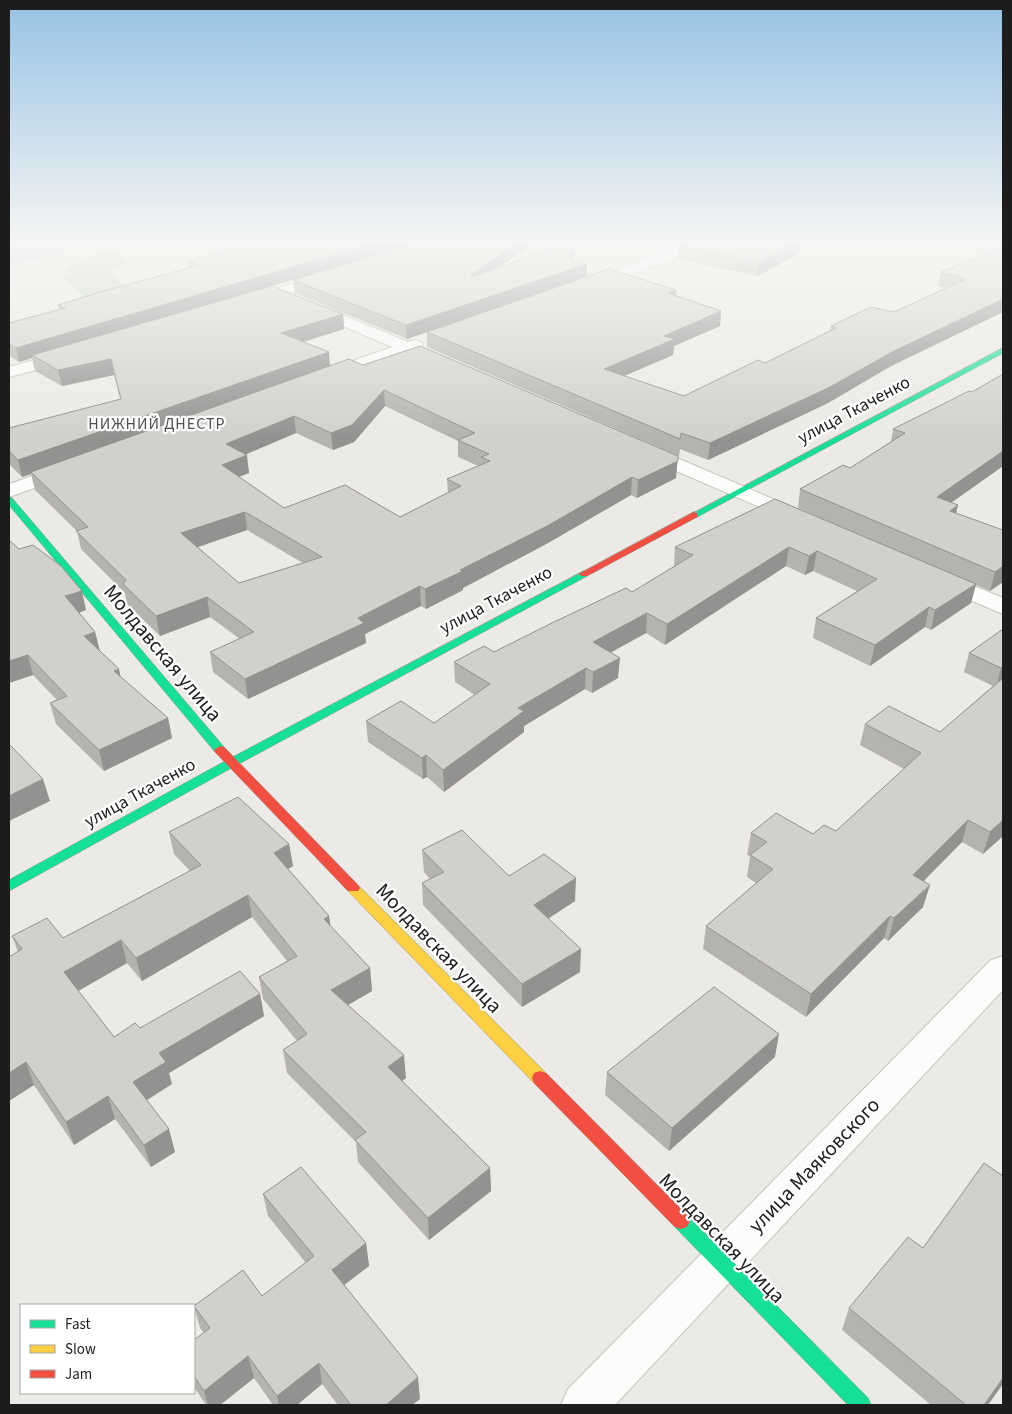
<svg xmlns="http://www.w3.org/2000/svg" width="1012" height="1414" viewBox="0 0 1012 1414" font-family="'Source Sans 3',sans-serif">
<rect width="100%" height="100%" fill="#eceae6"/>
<path fill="#c7d8bd" d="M 112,251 L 119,251 L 128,264 L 112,268 L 114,277 L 133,292 L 84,298 L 78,290 L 63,279 L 68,267 L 88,257 Z"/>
<path fill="#bcd6dd" d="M 9,240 L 93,240 L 9,267 Z"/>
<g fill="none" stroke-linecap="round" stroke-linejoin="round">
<defs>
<g id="street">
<path d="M 698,240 L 718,240 L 717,243 L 594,288 L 584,288 L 582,285 L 584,282 Z"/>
<path d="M 329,273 L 334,274 L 336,277 L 334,280 L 249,306 L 244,304 L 241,301 L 244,298 Z"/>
<path d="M 311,302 L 408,342 L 415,340 L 421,342 L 423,345 L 421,348 L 449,359 L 451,363 L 449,367 L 443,368 L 407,353 L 333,380 L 327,381 L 321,380 L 318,376 L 321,372 L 392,347 L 306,310 L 303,307 L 306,304 Z"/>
<path d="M 68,351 L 74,352 L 76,356 L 74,360 L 9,377 L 9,367 Z"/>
<path d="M 644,444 L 806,513 L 810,517 L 806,521 L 799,523 L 792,521 L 637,454 L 634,450 L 637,446 Z"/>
<path d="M 67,464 L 74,466 L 77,470 L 74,474 L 9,497 L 9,484 Z"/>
<path d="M 940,572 L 1003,598 L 1003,614 L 932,584 L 929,579 L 932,574 Z"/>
<path d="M 1003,956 L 1003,990 L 615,1405 L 561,1405 L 568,1389 L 991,960 Z"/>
</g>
<g id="fast">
<path d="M 1003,348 L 1003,353 L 697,517 L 694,518 L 690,515 Z"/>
<path d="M 9,497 L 12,498 L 224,747 L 226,750 L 224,753 L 216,753 L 9,505 Z"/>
<path d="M 584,571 L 589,574 L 587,576 L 235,766 L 9,891 L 9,880 L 227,760 Z"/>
<path d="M 681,1213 L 687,1215 L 868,1398 L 871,1405 L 848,1405 L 675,1227 L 672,1221 L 675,1215 Z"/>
</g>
<path id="slow" d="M 353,883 L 358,885 L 546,1073 L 548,1078 L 546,1083 L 540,1085 L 534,1083 L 348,891 L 346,888 L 348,885 Z"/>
<g id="jam">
<path d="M 694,512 L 697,513 L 697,517 L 587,576 L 581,576 L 579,574 Z"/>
<path d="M 220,746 L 224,747 L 358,885 L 360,888 L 358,891 L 348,891 L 216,753 L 214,750 Z"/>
<path d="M 540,1071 L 546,1073 L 687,1215 L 690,1221 L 687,1227 L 681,1229 L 675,1227 L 534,1083 L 532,1078 L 534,1073 Z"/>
</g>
</defs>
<use href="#street" stroke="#c4c4c2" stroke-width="2"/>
<use href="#fast" stroke="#929480" stroke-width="1"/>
<use href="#slow" stroke="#929480" stroke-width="1"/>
<use href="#jam" stroke="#929480" stroke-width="1"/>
<use href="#street" fill="#fcfcfb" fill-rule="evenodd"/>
<use href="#fast" fill="#16e098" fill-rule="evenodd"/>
<use href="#slow" fill="#ffcf43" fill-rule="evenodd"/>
<use href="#jam" fill="#f24e42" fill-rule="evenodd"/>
</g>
<g fill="#b5b3b0" fill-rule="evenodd">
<path d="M 538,240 L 500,267 L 574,241 L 574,254 L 572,259 L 587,264 L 587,277 L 479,314 L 676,290 L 676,295 L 721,311 L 720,326 L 674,346 L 673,355 L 624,376 L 684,396 L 765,363 L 830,331 L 831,326 L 894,312 L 946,288 L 938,286 L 941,272 L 1003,247 L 1003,312 L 891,366 L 828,403 L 708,460 L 680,449 L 679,456 L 427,347 L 427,332 L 407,339 L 295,293 L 293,280 Z"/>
<path d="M 679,245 L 800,253 L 758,276 L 678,259 Z"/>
<path d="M 187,262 L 273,286 L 343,314 L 344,329 L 304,342 L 330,366 L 676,478 L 637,498 L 631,495 L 548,543 L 463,588 L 463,590 L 426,609 L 421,606 L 365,634 L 366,643 L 248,699 L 213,672 L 210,652 L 240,639 L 210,617 L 160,636 L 127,604 L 125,593 L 81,549 L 77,531 L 35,490 L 31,474 L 22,477 L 9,464 L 9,428 L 120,399 L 114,375 L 62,386 L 35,371 L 32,358 L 19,362 L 9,356 L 9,323 L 59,310 L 58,305 L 188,268 ZM 385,406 L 458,441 L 458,457 L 478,466 L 447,479 L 448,493 L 400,517 L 284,508 L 239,477 L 249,473 L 245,454 L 296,433 L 333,450 L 354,442 ZM 247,530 L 303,563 L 239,583 L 197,547 Z"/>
<path d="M 1003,374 L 1003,466 L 951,503 L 958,505 L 956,513 L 1003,582 L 990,591 L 976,585 L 971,603 L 931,630 L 925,627 L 870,666 L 813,638 L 816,618 L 857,591 L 813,571 L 805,575 L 786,566 L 665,645 L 646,633 L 611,652 L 618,678 L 592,693 L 585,689 L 524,726 L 524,732 L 444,792 L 427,777 L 423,779 L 368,742 L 366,721 L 434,723 L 475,695 L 455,682 L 454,662 L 494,652 L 632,592 L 675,567 L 674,566 L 675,547 L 850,531 L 798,508 L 800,489 L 850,468 L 891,442 L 893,429 L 972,392 Z"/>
<path d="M 9,540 L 86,610 L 79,613 L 95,632 L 100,651 L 121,677 L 168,718 L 172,738 L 104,771 L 56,724 L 50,703 L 57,700 L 33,675 L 9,683 Z"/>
<path d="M 1003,629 L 1003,836 L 983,854 L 962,842 L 923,881 L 923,907 L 888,941 L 884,938 L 806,1017 L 703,949 L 706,926 L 756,883 L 747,877 L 750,856 L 747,855 L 751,833 L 813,834 L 836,831 L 904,769 L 860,745 L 865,724 L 940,732 L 993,686 L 964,672 L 969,653 Z"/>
<path d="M 169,832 L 289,844 L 293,866 L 288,869 L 329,916 L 330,926 L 370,968 L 372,991 L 348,1005 L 406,1078 L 402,1081 L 490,1168 L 491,1191 L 429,1240 L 358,1162 L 356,1142 L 287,1073 L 283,1050 L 297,1041 L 263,999 L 259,977 L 287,961 L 252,917 L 142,981 L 127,963 L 78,991 L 114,1037 L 140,1028 L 260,994 L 264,1016 L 169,1073 L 172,1084 L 147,1100 L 175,1152 L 151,1167 L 115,1119 L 74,1145 L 34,1085 L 9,1101 L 9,957 L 18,952 L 12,936 L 63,938 L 190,871 L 174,854 Z"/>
<path d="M 422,850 L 509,876 L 575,901 L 548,918 L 580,972 L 522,1007 L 423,905 L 422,883 L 430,879 L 424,872 Z"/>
<path d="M 775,1057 L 669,1151 L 605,1095 L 607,1072 Z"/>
<path d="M 263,1194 L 366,1243 L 369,1266 L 344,1285 L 420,1399 L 412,1405 L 338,1405 L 322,1384 L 297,1405 L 273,1405 L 254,1378 L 220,1405 L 206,1405 L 194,1387 L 194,1340 L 204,1333 L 200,1328 L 194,1306 L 262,1296 L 306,1263 L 268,1216 Z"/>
<path d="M 923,1248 L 988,1405 L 931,1405 L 842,1330 L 849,1308 Z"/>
</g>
<g fill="#939290">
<path d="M 385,240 L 426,240 L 35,357 L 32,355 L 32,358 L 19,362 L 16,348 Z"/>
<path d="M 521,240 L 538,240 L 471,287 L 471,275 Z"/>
<path d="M 800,240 L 801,240 L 800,253 L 758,276 L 760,262 Z"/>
<path d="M 574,241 L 574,254 L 569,270 L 587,264 L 587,277 L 407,339 L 406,325 L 569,258 Z"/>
<path d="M 676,290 L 675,304 L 668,293 Z"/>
<path d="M 1003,299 L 1003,312 L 891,366 L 828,403 L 708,460 L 710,443 L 894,351 Z"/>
<path d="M 721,311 L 720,326 L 674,346 L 673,355 L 603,385 L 604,369 L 664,336 Z"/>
<path d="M 343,314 L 344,329 L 283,348 L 281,333 Z"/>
<path d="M 329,352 L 330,367 L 31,472 L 31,474 L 22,477 L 18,460 Z"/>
<path d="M 111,359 L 114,375 L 62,386 L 58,370 Z"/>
<path d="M 384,390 L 385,406 L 354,442 L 333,450 L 331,433 Z"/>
<path d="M 294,416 L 296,433 L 228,462 L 226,444 Z"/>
<path d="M 1003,451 L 1003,466 L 932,516 L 937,497 Z"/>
<path d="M 247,455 L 249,473 L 224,482 L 222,465 Z"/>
<path d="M 678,456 L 676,478 L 637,498 L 638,480 Z"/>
<path d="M 632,477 L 631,495 L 548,543 L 463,588 L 463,590 L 426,609 L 425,589 Z"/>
<path d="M 958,505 L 953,524 L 950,511 Z"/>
<path d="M 245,512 L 247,530 L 184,552 L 181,533 Z"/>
<path d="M 789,547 L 786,566 L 665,645 L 667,624 Z"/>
<path d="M 817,551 L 813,571 L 805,575 L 809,556 Z"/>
<path d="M 1003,566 L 1003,582 L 990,591 L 995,572 Z"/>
<path d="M 976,584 L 971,603 L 931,630 L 935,610 Z"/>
<path d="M 420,586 L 421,606 L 365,634 L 366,643 L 248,699 L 245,679 L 358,618 Z"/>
<path d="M 82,591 L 86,610 L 70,616 L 65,596 Z"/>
<path d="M 207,597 L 210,617 L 160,636 L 156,616 Z"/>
<path d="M 929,607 L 925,627 L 870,666 L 875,645 Z"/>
<path d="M 647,613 L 646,633 L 592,663 L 593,642 Z"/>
<path d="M 95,632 L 100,652 L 84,636 Z"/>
<path d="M 28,655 L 33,675 L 9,683 L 9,661 Z"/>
<path d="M 620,658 L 618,678 L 592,693 L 593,672 Z"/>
<path d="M 1003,667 L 1003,682 L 996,688 L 1001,668 Z"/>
<path d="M 586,668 L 585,689 L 524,726 L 524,732 L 444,792 L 443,770 L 518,708 Z"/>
<path d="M 119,669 L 123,689 L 114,671 Z"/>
<path d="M 168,718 L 172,738 L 104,771 L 99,750 Z"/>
<path d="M 426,755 L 427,777 L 423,779 L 422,758 Z"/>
<path d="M 43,779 L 50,801 L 9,821 L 9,796 Z"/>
<path d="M 968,820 L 962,842 L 907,898 L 913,875 Z"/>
<path d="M 1003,820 L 1003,836 L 983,854 L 990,832 Z"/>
<path d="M 289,844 L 293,866 L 277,875 L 274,853 Z"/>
<path d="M 576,878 L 575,901 L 534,928 L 534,905 Z"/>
<path d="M 930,885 L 923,907 L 888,941 L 894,918 Z"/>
<path d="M 248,895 L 252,917 L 142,981 L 136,958 Z"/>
<path d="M 329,916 L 332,938 L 324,919 Z"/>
<path d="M 890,916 L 884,938 L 806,1017 L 811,994 Z"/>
<path d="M 121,940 L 127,963 L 71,995 L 64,972 Z"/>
<path d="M 581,949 L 580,972 L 522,1007 L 522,984 Z"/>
<path d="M 370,968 L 372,991 L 334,1013 L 331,990 Z"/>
<path d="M 260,994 L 264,1016 L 169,1073 L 172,1084 L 139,1105 L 133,1082 L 159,1053 Z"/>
<path d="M 779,1034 L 775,1057 L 669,1151 L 672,1128 Z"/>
<path d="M 404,1055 L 406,1078 L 390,1090 L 388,1067 Z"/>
<path d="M 26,1062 L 34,1085 L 9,1101 L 9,1073 Z"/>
<path d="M 108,1096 L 115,1119 L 74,1145 L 66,1122 Z"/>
<path d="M 169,1129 L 175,1152 L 151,1167 L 144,1145 Z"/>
<path d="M 490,1168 L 491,1191 L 429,1240 L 428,1218 Z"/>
<path d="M 366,1243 L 369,1266 L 335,1292 L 332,1270 Z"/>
<path d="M 248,1356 L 254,1378 L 220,1405 L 208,1405 L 204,1391 Z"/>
<path d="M 319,1363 L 322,1384 L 297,1405 L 279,1405 L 277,1396 Z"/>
<path d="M 418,1377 L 420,1399 L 412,1405 L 386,1405 Z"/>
<path d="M 1003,1378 L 1003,1384 L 988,1405 L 984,1405 Z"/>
</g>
<g fill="#d2d0cd" stroke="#939290" fill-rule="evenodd">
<path d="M 263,240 L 385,240 L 16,348 L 9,344 L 9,323 L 65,308 L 58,305 L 97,293 L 199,265 L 187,262 Z"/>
<path d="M 429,240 L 521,240 L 471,275 L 472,277 L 574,241 L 569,258 L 587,264 L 406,325 L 293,280 Z"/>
<path d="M 692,240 L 800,240 L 760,262 L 679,245 Z"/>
<path d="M 1003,247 L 1003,299 L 894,351 L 830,387 L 710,443 L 681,433 L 680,439 L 427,332 L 609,269 L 676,290 L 668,293 L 721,311 L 664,336 L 675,339 L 604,369 L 684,396 L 758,360 L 765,363 L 836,328 L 831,326 L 871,307 L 894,312 L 966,279 L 941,272 Z"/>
<path d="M 272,286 L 343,314 L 281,333 L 329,352 L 18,460 L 9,451 L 9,428 L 121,399 L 111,359 L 58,370 L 32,355 Z"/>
<path d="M 420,346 L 678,456 L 678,461 L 638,480 L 632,477 L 549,525 L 460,570 L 463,571 L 425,589 L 420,586 L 358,618 L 364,623 L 245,679 L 210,652 L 254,632 L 207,597 L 156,616 L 123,584 L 126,580 L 76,531 L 88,527 L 31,472 L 349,359 L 363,365 ZM 384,390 L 475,433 L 458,440 L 489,454 L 481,457 L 490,461 L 447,479 L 461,486 L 400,517 L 345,485 L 284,508 L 222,465 L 247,455 L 226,444 L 294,416 L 331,433 L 352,425 ZM 245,512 L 322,557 L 239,583 L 181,533 Z"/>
<path d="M 1003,374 L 1003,451 L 937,497 L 958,505 L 950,511 L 1003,530 L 1003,566 L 995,572 L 800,489 L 843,465 L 850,468 L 905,433 L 893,429 L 969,391 L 972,392 Z"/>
<path d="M 775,499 L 976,584 L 935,610 L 929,607 L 875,645 L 816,618 L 877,579 L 817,551 L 809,556 L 789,547 L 667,624 L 647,613 L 593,642 L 620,658 L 593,672 L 586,668 L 518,708 L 524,711 L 443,770 L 426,755 L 422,758 L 366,721 L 401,701 L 434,723 L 490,684 L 454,662 L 484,646 L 494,652 L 556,621 L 626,588 L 632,592 L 693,555 L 675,547 Z"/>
<path d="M 9,540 L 19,549 L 33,545 L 61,566 L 82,591 L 65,596 L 95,632 L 84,636 L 119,669 L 114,671 L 168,718 L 99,750 L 50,703 L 67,696 L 28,655 L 9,661 Z"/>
<path d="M 1003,629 L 1003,667 L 1001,668 L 969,653 Z"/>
<path d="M 1003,678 L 1003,820 L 990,832 L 968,820 L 913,875 L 930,885 L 894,918 L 890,916 L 811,994 L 706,926 L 773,869 L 750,855 L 767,842 L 751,833 L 776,813 L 813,834 L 824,825 L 836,831 L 921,753 L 865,724 L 889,706 L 940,732 Z"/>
<path d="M 9,744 L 43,779 L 9,796 Z"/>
<path d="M 238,797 L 289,844 L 274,853 L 329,916 L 324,919 L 370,968 L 331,990 L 404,1055 L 388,1067 L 490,1168 L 428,1218 L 355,1140 L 366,1132 L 283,1050 L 307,1034 L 259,977 L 297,956 L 248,895 L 136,958 L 121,940 L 64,972 L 114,1037 L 135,1023 L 140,1028 L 240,971 L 260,994 L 159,1053 L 166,1062 L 133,1082 L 169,1129 L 144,1145 L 108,1096 L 66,1122 L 26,1062 L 9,1073 L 9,957 L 22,949 L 12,936 L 47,918 L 63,938 L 201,865 L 169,832 Z"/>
<path d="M 462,830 L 509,876 L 544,854 L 576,878 L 534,905 L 581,949 L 522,984 L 422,883 L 444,872 L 422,850 Z"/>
<path d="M 714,987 L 779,1034 L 672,1128 L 607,1072 Z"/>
<path d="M 984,1163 L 1003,1176 L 1003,1378 L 984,1405 L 966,1405 L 849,1308 L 908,1237 L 923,1248 Z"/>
<path d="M 301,1167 L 366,1243 L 332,1270 L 418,1377 L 386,1405 L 351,1405 L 319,1363 L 277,1396 L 248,1356 L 204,1391 L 194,1376 L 194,1340 L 210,1328 L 194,1306 L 243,1270 L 262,1296 L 314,1256 L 263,1194 Z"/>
</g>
<linearGradient id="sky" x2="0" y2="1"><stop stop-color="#96c2e4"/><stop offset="0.55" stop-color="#f6f6f4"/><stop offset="1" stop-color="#f6f6f4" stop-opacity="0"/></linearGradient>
<rect width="1012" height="438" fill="url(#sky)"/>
<g text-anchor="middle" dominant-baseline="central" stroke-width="4.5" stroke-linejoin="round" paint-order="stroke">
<g font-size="16" letter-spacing="1" fill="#505050" stroke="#fff">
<text x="157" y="424">НИЖНИЙ ДНЕСТР</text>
</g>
<g font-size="18" fill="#1d1d1d" stroke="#fff">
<text transform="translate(854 410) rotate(-28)">улица Ткаченко</text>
<text transform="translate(496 600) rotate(-28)">улица Ткаченко</text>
<text transform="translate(140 793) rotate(-29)">улица Ткаченко</text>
</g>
<g font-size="21" fill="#1d1d1d" stroke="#fff">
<text transform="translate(163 653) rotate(50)">Молдавская улица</text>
<text transform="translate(439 948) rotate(46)">Молдавская улица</text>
<text transform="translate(814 1165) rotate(-46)">улица Маяковского</text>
<text transform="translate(722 1238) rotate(46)">Молдавская улица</text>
</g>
</g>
<rect width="1012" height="1414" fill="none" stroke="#1d1d1d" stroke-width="20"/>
<rect x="20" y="1304" width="175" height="90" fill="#ffffff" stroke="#a5a5a5"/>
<rect x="30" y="1320" width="25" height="8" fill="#16e098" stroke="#a5a5a5"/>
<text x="65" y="1329" font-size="15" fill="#1d1d1d">Fast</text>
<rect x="30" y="1345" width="25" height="8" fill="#ffcf43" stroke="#a5a5a5"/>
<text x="65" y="1354" font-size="15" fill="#1d1d1d">Slow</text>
<rect x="30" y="1370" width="25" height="8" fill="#f24e42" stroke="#a5a5a5"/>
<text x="65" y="1379" font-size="15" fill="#1d1d1d">Jam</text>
</svg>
